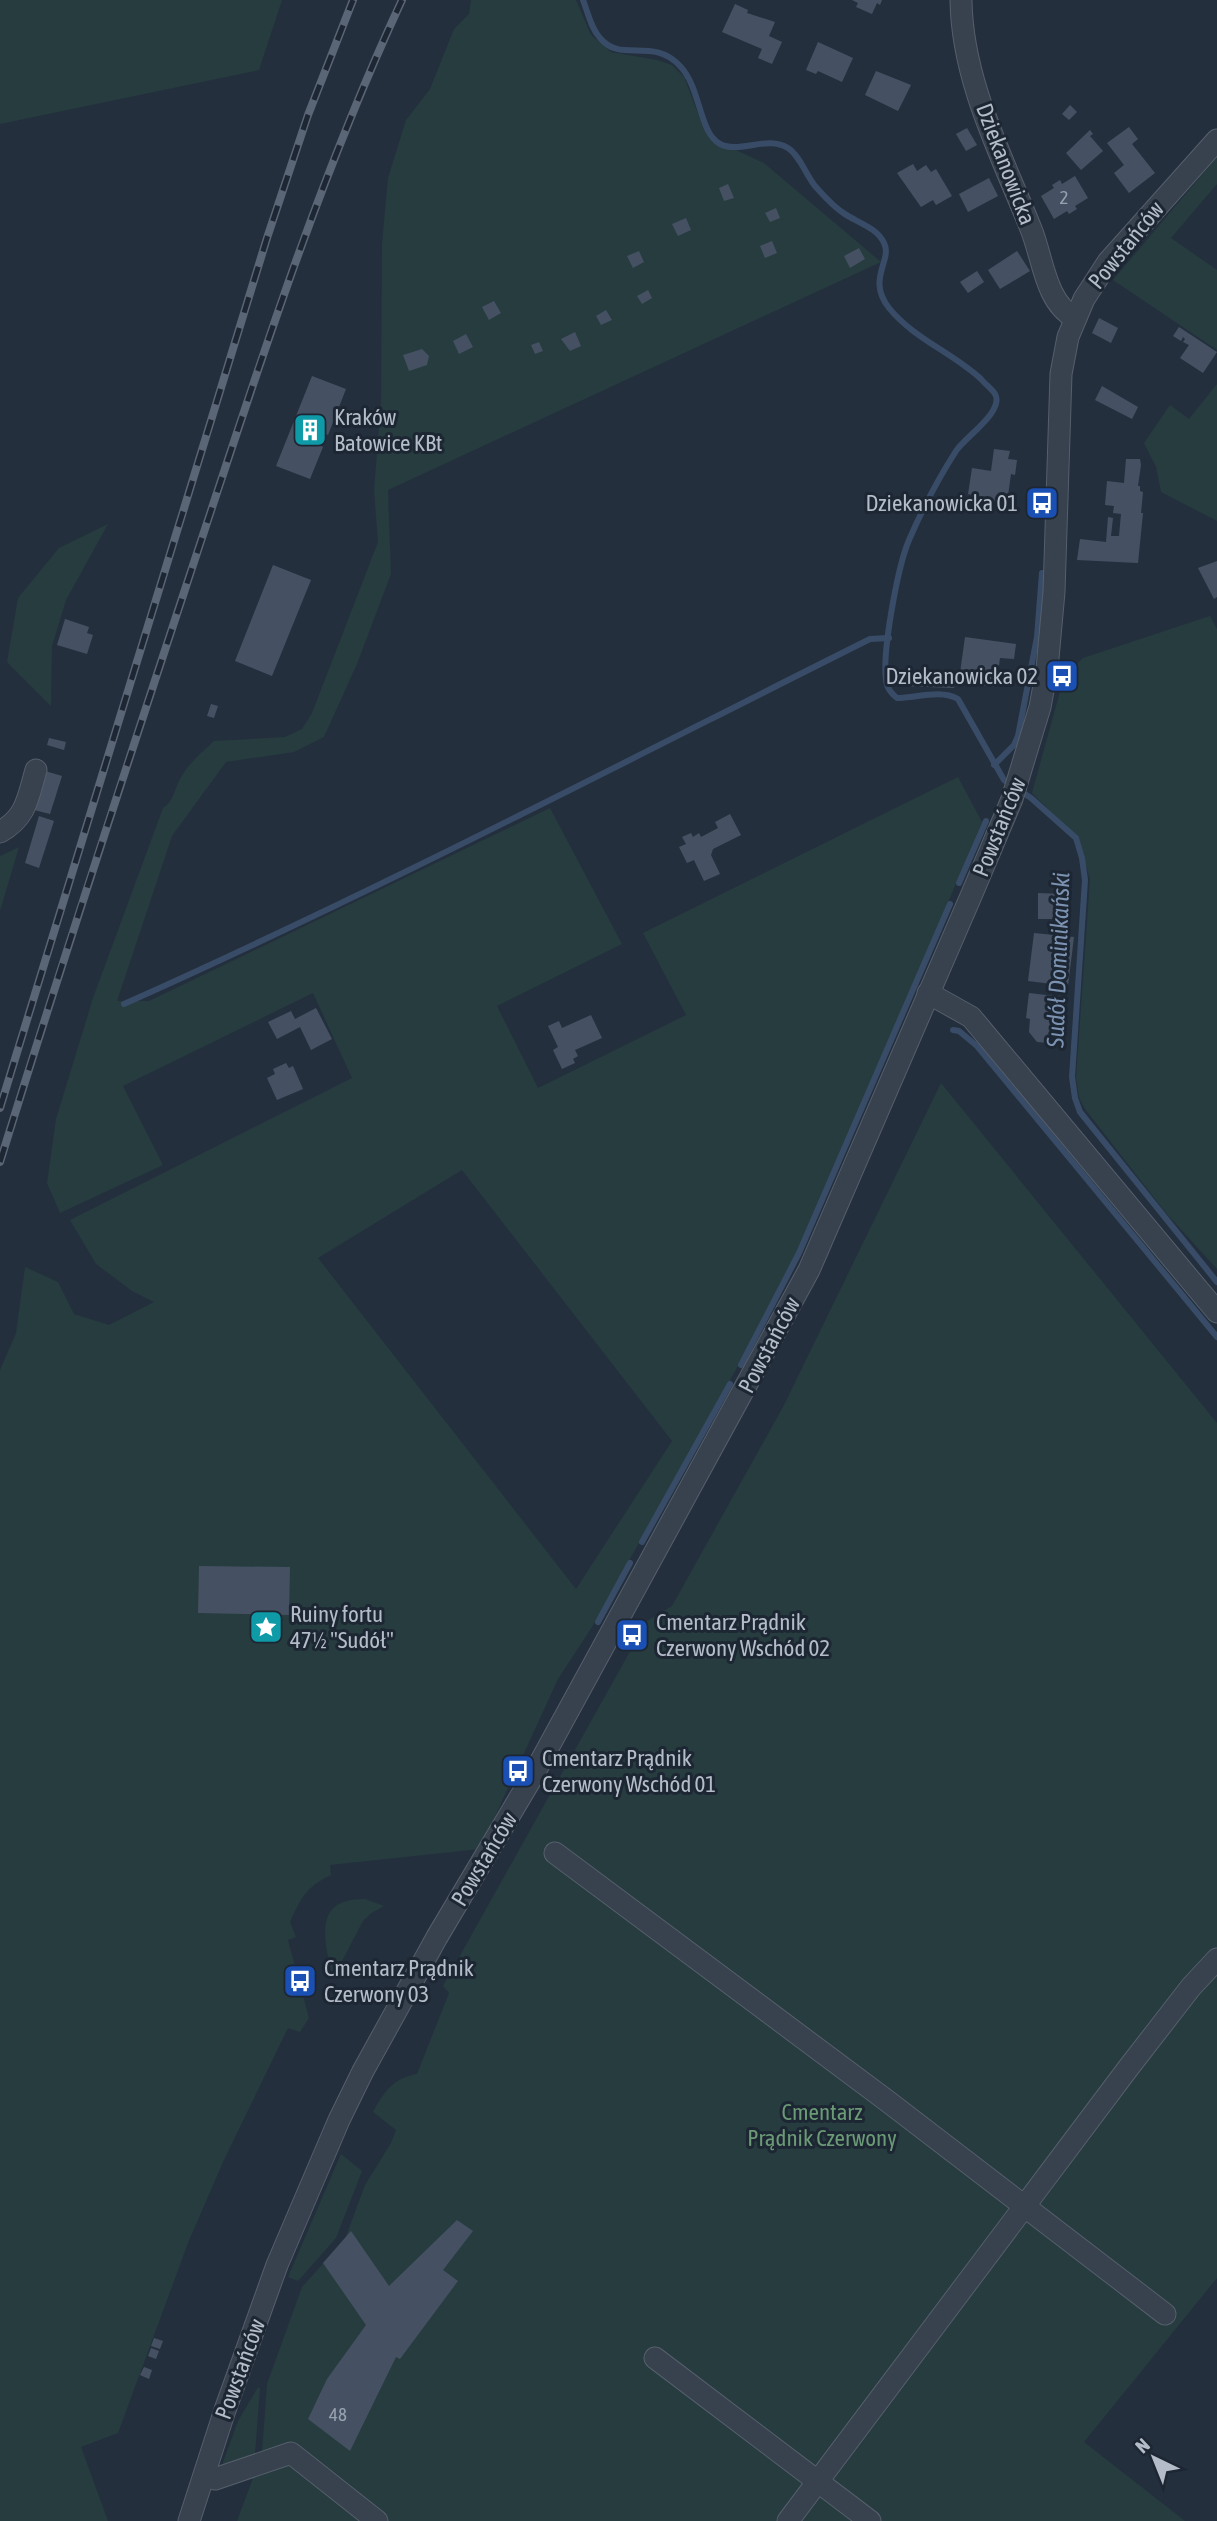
<svg xmlns="http://www.w3.org/2000/svg" width="1217" height="2521" viewBox="0 0 1217 2521" font-family="'Asap Condensed',sans-serif">
<rect width="100%" height="100%" fill="#242f3e"/>
<g fill="#263c3f" fill-rule="evenodd">
<path d="M 0,0 L 282,0 L 259,70 L 0,124 Z"/>
<path d="M 471,0 L 576,0 L 591,35 L 611,52 L 657,60 L 672,65 L 684,77 L 702,124 L 725,145 L 764,163 L 881,262 L 388,490 L 391,574 L 357,664 L 324,737 L 294,752 L 226,762 L 172,836 L 117,1001 L 149,1001 L 550,808 L 622,944 L 497,1006 L 538,1088 L 686,1015 L 643,933 L 958,777 L 982,822 L 796,1262 L 592,1627 L 558,1679 L 480,1849 L 330,1865 L 331,1875 C 306,1887 301,1898 290,1922 L 296,1937 L 288,1940 L 309,2018 L 300,2032 L 288,2028 L 223,2162 L 188,2243 L 118,2433 L 81,2447 L 108,2521 L 0,2521 L 0,1370 L 16,1333 L 25,1267 L 58,1282 L 74,1314 L 109,1325 L 154,1302 L 132,1291 L 96,1264 L 70,1220 L 352,1078 L 313,993 L 123,1086 L 163,1165 L 60,1213 L 47,1183 L 56,1119 L 93,998 L 163,808 C 174,801 174,790 180,779 C 188,764 201,753 214,741 L 285,737 L 302,729 L 312,713 L 378,542 L 374,491 L 381,401 L 382,244 L 388,178 L 406,120 L 430,89 L 454,29 L 469,14 ZM 462,1170 L 672,1441 L 576,1589 L 318,1258 Z"/>
<path d="M 1217,157 L 1217,184 L 1171,238 L 1217,270 L 1217,350 L 1113,280 Z"/>
<path d="M 1217,384 L 1217,521 L 1161,492 L 1156,467 L 1144,443 L 1170,405 L 1189,419 Z"/>
<path d="M 108,524 L 66,600 L 52,646 L 51,706 L 7,662 L 18,598 L 59,548 Z"/>
<path d="M 1210,616 L 1217,629 L 1217,1269 L 1166,1213 L 1085,1109 L 1079,1097 L 1076,1078 L 1090,879 L 1078,838 L 1032,793 L 1064,677 L 1083,658 Z"/>
<path d="M 19,847 L 0,911 L 0,856 Z"/>
<path d="M 941,1083 L 1217,1423 L 1217,2278 L 1084,2442 L 1185,2521 L 237,2521 L 253,2478 L 270,2471 L 262,2452 L 267,2384 L 302,2287 L 345,2239 L 365,2185 L 391,2143 L 396,2130 L 373,2112 C 384,2092 393,2078 417,2074 L 449,1993 L 443,1986 L 647,1621 L 672,1606 L 783,1407 Z"/>
<path d="M 365,1899 L 384,1906 L 370,1914 L 363,1921 L 333,1978 C 325,1942 311,1898 365,1899 Z"/>
<path d="M 341,2154 L 362,2171 L 336,2238 L 298,2281 L 288,2277 Z"/>
<path d="M 258,2387 L 260,2389 L 255,2454 L 222,2465 L 238,2421 Z"/>
</g>
<g fill="none" stroke-linecap="round" stroke-linejoin="round">
<g stroke="#394c67" stroke-width="6">
<path d="M 583,0 C 588,13 591,28 600,38 C 621,64 652,36 680,66 C 701,88 699,133 720,144 C 739,154 768,135 788,148 C 800,156 806,175 815,186 C 823,195 833,206 842,212 C 855,222 877,227 884,243 C 893,260 866,279 889,308 C 913,338 953,353 981,379 C 985,384 992,389 995,394 C 1005,411 965,437 956,451 C 938,479 922,510 909,540 C 898,566 880,659 887,685 C 889,691 892,694 897,698 C 916,698 941,689 958,699 L 1004,780 L 1031,798 L 1076,838 L 1082,858 L 1085,880 L 1072,1077 L 1075,1098 L 1080,1112 L 1217,1282"/>
<path d="M 994,765 L 1014,745 L 1018,736 L 1037,637 L 1042,573"/>
<path d="M 959,883 L 986,821"/>
<path d="M 124,1004 C 377,891 622,763 870,639 L 889,638"/>
<path d="M 953,1030 L 959,1031 L 977,1046 L 1217,1337"/>
<path d="M 741,1365 L 799,1253 L 950,904"/>
<path d="M 642,1542 L 730,1384"/>
<path d="M 598,1622 L 630,1563"/>
</g>
</g>
<g fill="#455162">
<path d="M 852,0 L 882,0 L 880,5 L 877,3 L 872,14 L 856,7 L 858,3 Z"/>
<path d="M 735,4 L 748,10 L 747,13 L 775,22 L 769,36 L 782,42 L 772,64 L 758,58 L 762,49 L 722,32 Z"/>
<path d="M 818,42 L 853,58 L 842,82 L 818,71 L 816,74 L 806,70 Z"/>
<path d="M 876,71 L 911,85 L 898,111 L 865,95 Z"/>
<path d="M 1070,105 L 1077,112 L 1069,120 L 1062,114 Z"/>
<path d="M 1129,127 L 1138,139 L 1132,144 L 1155,173 L 1129,193 L 1114,173 L 1124,165 L 1107,143 Z"/>
<path d="M 967,128 L 977,145 L 966,151 L 956,134 Z"/>
<path d="M 1090,130 L 1093,134 L 1090,136 L 1103,151 L 1081,170 L 1066,153 Z"/>
<path d="M 913,164 L 917,171 L 926,165 L 931,172 L 936,169 L 952,196 L 936,205 L 933,200 L 921,207 L 897,173 Z"/>
<path d="M 1075,176 L 1088,198 L 1075,206 L 1077,209 L 1069,214 L 1067,211 L 1054,219 L 1041,196 L 1054,188 L 1052,185 L 1060,180 L 1062,184 Z"/>
<path d="M 989,178 L 998,196 L 968,212 L 959,194 Z"/>
<path d="M 728,184 L 734,198 L 724,201 L 719,188 Z"/>
<path d="M 776,208 L 780,218 L 770,222 L 765,213 Z"/>
<path d="M 686,218 L 691,230 L 678,236 L 672,224 Z"/>
<path d="M 772,241 L 777,253 L 765,258 L 760,246 Z"/>
<path d="M 859,248 L 865,259 L 850,268 L 844,256 Z"/>
<path d="M 639,251 L 644,262 L 633,268 L 627,256 Z"/>
<path d="M 1017,251 L 1030,271 L 1000,289 L 988,270 Z"/>
<path d="M 977,271 L 984,282 L 968,293 L 960,282 Z"/>
<path d="M 648,290 L 652,298 L 642,304 L 637,296 Z"/>
<path d="M 494,301 L 501,313 L 489,320 L 482,307 Z"/>
<path d="M 606,310 L 612,320 L 601,325 L 596,316 Z"/>
<path d="M 1099,318 L 1118,328 L 1111,343 L 1092,333 Z"/>
<path d="M 1179,327 L 1217,352 L 1203,373 L 1180,358 L 1189,345 L 1183,342 L 1185,339 L 1183,337 L 1181,341 L 1173,336 Z"/>
<path d="M 575,332 L 581,346 L 570,351 L 561,339 Z"/>
<path d="M 466,334 L 473,347 L 459,354 L 453,341 Z"/>
<path d="M 539,342 L 543,351 L 535,354 L 531,345 Z"/>
<path d="M 422,349 L 429,356 L 427,365 L 409,371 L 403,355 Z"/>
<path d="M 312,376 L 346,389 L 328,435 L 324,433 L 319,445 L 323,447 L 310,479 L 276,466 Z"/>
<path d="M 1102,386 L 1138,407 L 1132,419 L 1095,400 Z"/>
<path d="M 994,449 L 1010,451 L 1008,459 L 1017,460 L 1015,475 L 1011,474 L 1007,503 L 993,501 L 992,509 L 974,506 L 976,496 L 968,494 L 972,468 L 991,471 Z"/>
<path d="M 1126,459 L 1140,459 L 1141,465 L 1138,486 L 1140,486 L 1140,491 L 1143,492 L 1141,513 L 1143,513 L 1138,563 L 1077,560 L 1080,539 L 1106,542 L 1108,517 L 1113,518 L 1111,536 L 1119,536 L 1121,514 L 1113,513 L 1114,506 L 1105,505 L 1107,481 L 1124,483 Z"/>
<path d="M 1217,561 L 1217,597 L 1214,599 L 1198,568 Z"/>
<path d="M 273,565 L 311,580 L 272,676 L 235,661 Z"/>
<path d="M 65,619 L 89,627 L 87,633 L 93,635 L 87,654 L 57,645 Z"/>
<path d="M 965,637 L 1016,644 L 1014,659 L 1000,658 L 996,687 L 955,682 L 954,688 L 902,686 L 902,671 L 960,673 Z"/>
<path d="M 211,704 L 218,706 L 214,718 L 207,716 Z"/>
<path d="M 49,738 L 66,742 L 64,750 L 47,745 Z"/>
<path d="M 45,771 L 62,776 L 50,814 L 34,810 Z"/>
<path d="M 730,814 L 741,835 L 713,849 L 711,855 L 720,874 L 704,881 L 694,860 L 687,863 L 679,847 L 686,844 L 682,837 L 691,833 L 693,837 L 699,833 L 701,837 L 718,828 L 715,822 Z"/>
<path d="M 39,816 L 54,821 L 39,868 L 25,863 Z"/>
<path d="M 1038,893 L 1062,894 L 1062,919 L 1038,919 Z"/>
<path d="M 1034,933 L 1074,937 L 1068,986 L 1028,981 Z"/>
<path d="M 1029,993 L 1055,996 L 1050,1043 L 1037,1042 L 1029,1032 L 1030,1019 L 1026,1018 Z"/>
<path d="M 316,1008 L 332,1039 L 311,1050 L 300,1027 L 277,1039 L 268,1022 L 291,1011 L 295,1019 Z"/>
<path d="M 591,1015 L 602,1038 L 575,1050 L 578,1056 L 573,1059 L 575,1063 L 562,1069 L 553,1050 L 558,1047 L 548,1026 L 559,1021 L 562,1028 Z"/>
<path d="M 286,1063 L 289,1068 L 293,1066 L 303,1089 L 277,1100 L 267,1078 L 275,1074 L 273,1069 Z"/>
<path d="M 199,1566 L 290,1567 L 289,1615 L 198,1613 Z"/>
<path d="M 457,2220 L 473,2231 L 443,2270 L 458,2281 L 400,2359 L 396,2357 L 350,2451 L 308,2419 L 327,2379 L 366,2325 L 323,2263 L 351,2231 L 389,2286 Z"/>
<path d="M 154,2338 L 163,2341 L 160,2349 L 151,2346 Z"/>
<path d="M 151,2348 L 159,2351 L 156,2359 L 148,2356 Z"/>
<path d="M 144,2367 L 152,2370 L 149,2379 L 140,2375 Z"/>
</g>
<g fill="none" stroke-linecap="round" stroke-linejoin="round">
<defs>
<g id="minor">
<path d="M 961,0 C 962,81 1002,156 1031,229 C 1043,258 1045,302 1075,318"/>
<path d="M 0,832 C 27,817 28,797 36,770"/>
<path d="M 928,993 L 971,1017 L 1217,1312"/>
<path d="M 555,1853 L 886,2100 L 1165,2314"/>
<path d="M 655,2358 L 870,2521"/>
<path d="M 215,2479 L 291,2453 L 377,2521"/>
<path d="M 189,2521 L 225,2410 L 277,2265 L 339,2120 L 363,2071 L 437,1937 L 531,1779 L 809,1270 L 971,896 L 1012,799 L 1040,707 L 1047,669 L 1054,592 L 1061,374 L 1068,337 L 1084,299 L 1108,262 L 1217,140"/>
<path d="M 788,2521 L 1129,2067 L 1191,1987 L 1217,1959"/>
</g>
</defs>
<use href="#minor" stroke="#565f6c" stroke-width="23"/>
<use href="#minor" stroke="#38414e" stroke-width="21"/>
<defs>
<g id="rail">
<path d="M 0,1108 L 267,238 L 308,115 L 353,0"/>
<path d="M 0,1162 C 64,955 132,750 200,544 C 261,360 320,176 402,0"/>
</g>
</defs>
<use href="#rail" stroke="#5a6575" stroke-width="8"/>
<use href="#rail" stroke="#1d2633" stroke-width="5" stroke-dasharray="16" stroke-linecap="butt"/>
</g>
<defs>
<symbol id="building-square" viewBox="-11 -11 22 22"><rect x="-9" y="-9" width="18" height="18" rx="4" fill="#0f9aa8" stroke="#1d2633"/><path d="M-4-6H4V6H1V3H-1V6H-4ZM-2.5-4.3h1.7v1.8h-1.7ZM.8-4.3h1.7v1.8H.8ZM-2.5-1h1.7V.8h-1.7ZM.8-1h1.7V.8H.8Z" fill="#fff"/></symbol>
<symbol id="bus-square" viewBox="-11 -11 22 22"><rect x="-9" y="-9" width="18" height="18" rx="4" fill="#1a4fb4" stroke="#1d2633"/><path d="M-5-6H5V4H4V6H2V4H-2V6H-4V4H-5ZM-3.5-4V0h7V-4ZM-3.5 1.2v1.5H-2V1.2ZM2 1.2v1.5H3.5V1.2Z" fill="#fff"/></symbol>
<symbol id="sight-square" viewBox="-11 -11 22 22"><rect x="-9" y="-9" width="18" height="18" rx="4" fill="#0f9aa8" stroke="#1d2633"/><path d="M0-6L1.8-2.2L6-1.7L2.9 1.2L3.7 5.4L0 3.3L-3.7 5.4L-2.9 1.2L-6-1.7L-1.8-2.2Z" fill="#fff"/></symbol>
</defs>
<g fill-rule="evenodd">
<use href="#building-square" x="291" y="411" width="38" height="38"/>
<use href="#bus-square" x="1023" y="484" width="38" height="38"/>
<use href="#bus-square" x="1043" y="657" width="38" height="38"/>
<use href="#sight-square" x="247" y="1608" width="38" height="38"/>
<use href="#bus-square" x="613" y="1616" width="38" height="38"/>
<use href="#bus-square" x="499" y="1752" width="38" height="38"/>
<use href="#bus-square" x="281" y="1962" width="38" height="38"/>
</g>
<g text-anchor="middle" dominant-baseline="central" stroke-width="6" stroke-linejoin="round" paint-order="stroke">
<g font-size="19" fill="#98a1af">
<text x="1064" y="197">2</text>
<text x="338" y="2414">48</text>
</g>
<g font-size="23" fill="#b4bcc9" stroke="#1d2633">
<text transform="translate(1006 164) rotate(69)">Dziekanowicka</text>
<text transform="translate(1126 245) rotate(-51)">Powstańców</text>
<text transform="translate(999 827) rotate(-68)">Powstańców</text>
<text transform="translate(769 1345) rotate(-62)">Powstańców</text>
<text transform="translate(484 1859) rotate(-59)">Powstańców</text>
<text transform="translate(240 2369) rotate(-70)">Powstańców</text>
</g>
<g font-size="23" fill="#b4bcc9" stroke="#1d2633" text-anchor="start">
<text x="334" y="417">Kraków<tspan x="334" dy="26">Batowice KBt</tspan></text>
<text x="1018" y="503" text-anchor="end">Dziekanowicka 01</text>
<text x="1038" y="676" text-anchor="end">Dziekanowicka 02</text>
<text x="290" y="1614">Ruiny fortu<tspan x="290" dy="26">47½ "Sudół"</tspan></text>
<text x="656" y="1622">Cmentarz Prądnik<tspan x="656" dy="26">Czerwony Wschód 02</tspan></text>
<text x="542" y="1758">Cmentarz Prądnik<tspan x="542" dy="26">Czerwony Wschód 01</tspan></text>
<text x="324" y="1968">Cmentarz Prądnik<tspan x="324" dy="26">Czerwony 03</tspan></text>
</g>
<g font-size="23" fill="#6b9a76" stroke="#1d2633">
<text x="822" y="2112">Cmentarz<tspan x="822" dy="26">Prądnik Czerwony</tspan></text>
</g>
<g font-size="24" font-style="italic" fill="#7c92b1" stroke="#1d2633">
<text transform="translate(1058 960) rotate(-88)">Sudół Dominikański</text>
</g>
</g>
<g transform="translate(1154 2458) rotate(317)" stroke="#1d2633" stroke-width="5" paint-order="stroke">
<path d="M0-5L12 26L0 18L-12 26Z" fill="#b4bcc9"/>
<text y="-10" font-size="19" font-weight="bold" text-anchor="middle" fill="#b4bcc9">N</text>
</g>
</svg>
